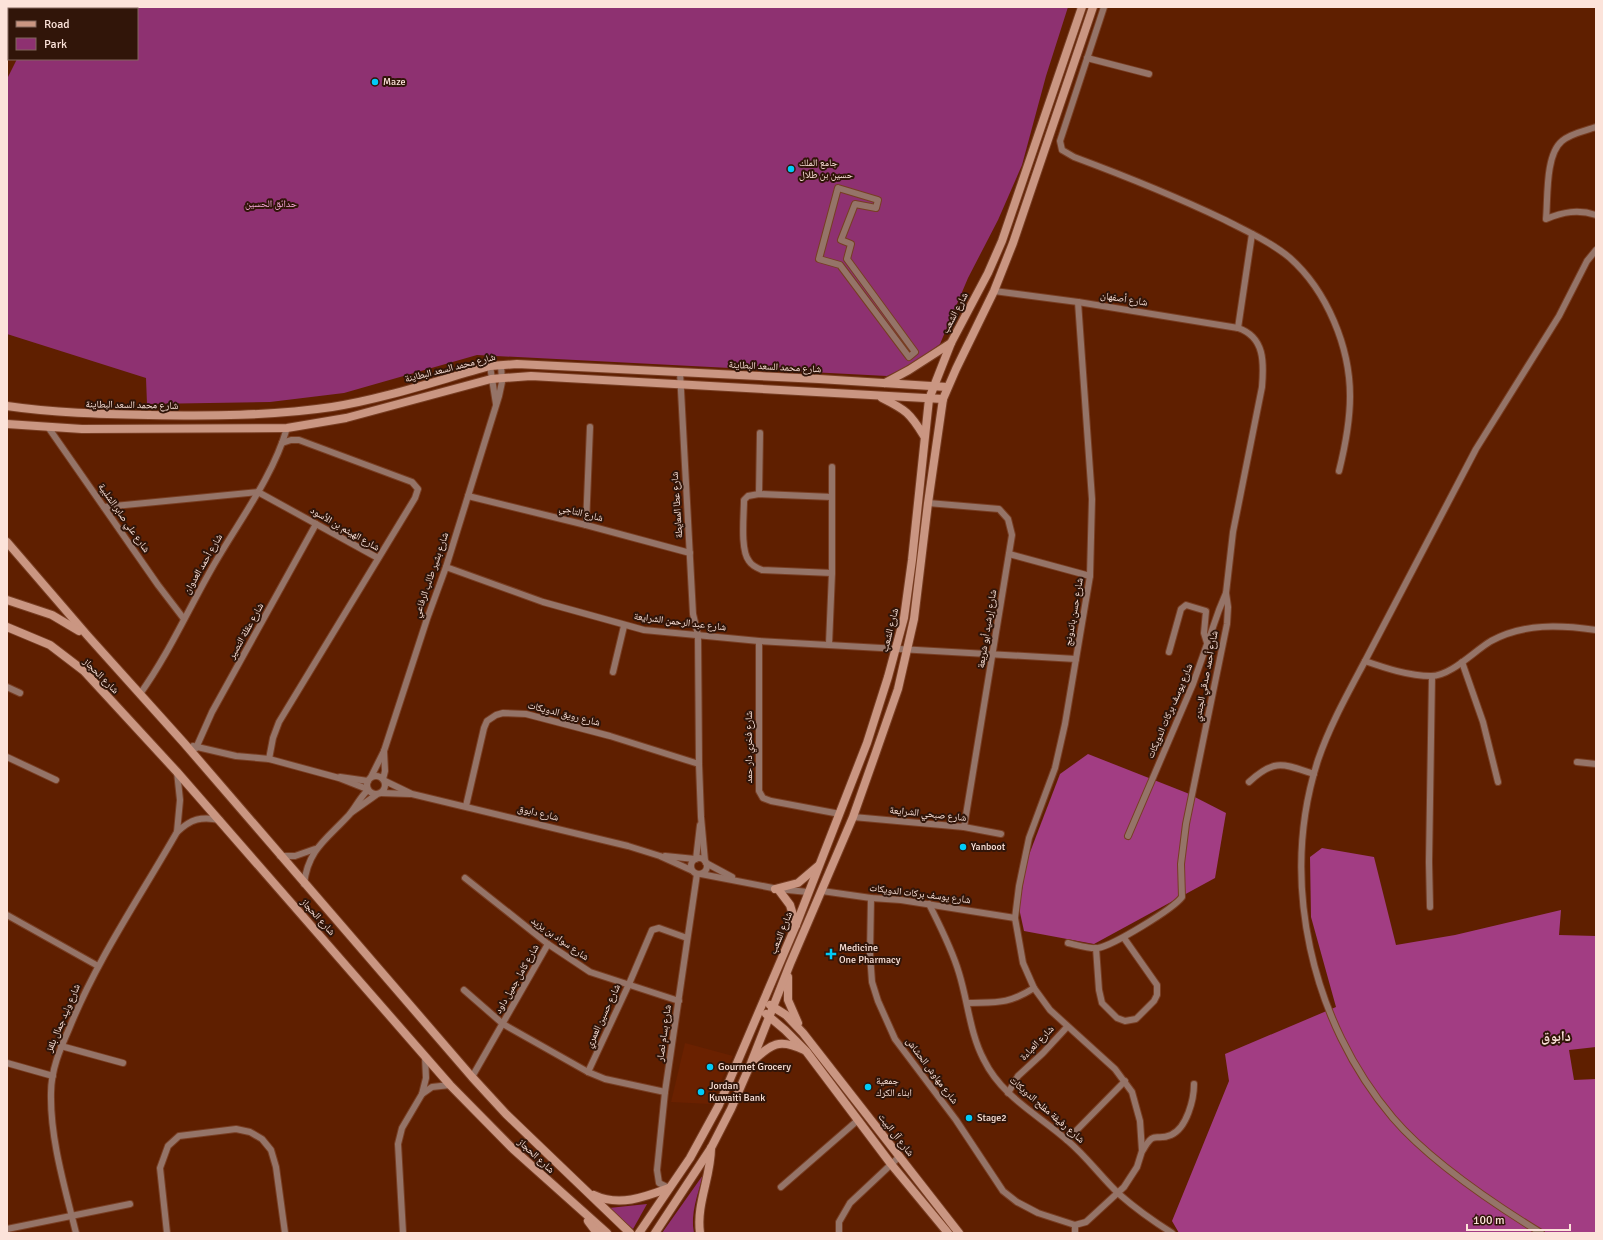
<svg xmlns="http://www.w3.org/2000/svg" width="1603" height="1240" viewBox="0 0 1603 1240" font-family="Signika,'Noto Naskh Arabic',sans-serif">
<rect width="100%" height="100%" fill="#5f1f00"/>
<path fill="#6a2100" d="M 685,1043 L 733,1056 L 710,1104 L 671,1102 Z"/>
<g fill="#8e3171">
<path d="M 44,7 L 1068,7 L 1046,76 L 1022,165 L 998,220 L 968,278 L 940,344 L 915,363 L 887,376 L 477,355 L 344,393 L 270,402 L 147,404 L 146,378 L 7,334 L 7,79 L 17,59 L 137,59 L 137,9 L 43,9 Z"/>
<path d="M 703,1175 C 698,1194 690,1214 694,1233 L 662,1233 Z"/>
<path d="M 647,1204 L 633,1229 L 609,1208 Z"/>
</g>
<g fill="#a23d83">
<path d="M 1088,754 L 1187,793 L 1226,813 L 1215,878 L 1094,944 L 1024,931 L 1019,908 L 1027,860 L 1060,774 Z"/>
<path d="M 1322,848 L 1374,857 L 1396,945 L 1455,935 L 1561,910 L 1559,935 L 1596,936 L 1596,1047 L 1569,1050 L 1574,1080 L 1596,1079 L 1596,1233 L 1179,1233 L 1172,1221 L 1229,1081 L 1225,1054 L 1336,1007 L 1311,917 L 1310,857 Z"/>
</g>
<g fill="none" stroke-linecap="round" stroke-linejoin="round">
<defs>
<g id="street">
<path d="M 1104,7 L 1060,141 L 1062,150 L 1074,157 C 1125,176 1175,196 1225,220 C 1246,231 1271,242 1290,258 C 1327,291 1350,347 1350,396 C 1350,421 1345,447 1339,471"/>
<path d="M 1087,58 L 1149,74"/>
<path d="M 1596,127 C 1585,131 1571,133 1562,141 C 1545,155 1548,199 1546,219 C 1563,212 1578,209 1596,215"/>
<path d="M 838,188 L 878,200 L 876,208 L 855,204 L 841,240 L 851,244 L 847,259 L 915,352 L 909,357 L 840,265 L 819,259 Z"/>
<path d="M 994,291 L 1078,302 L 1238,328 C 1265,337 1264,363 1262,387 L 1233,532 L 1226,593 L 1228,607 L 1227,624 L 1186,824 L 1181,864 L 1182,897 C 1173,909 1114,945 1098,948 C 1089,949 1077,945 1068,943"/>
<path d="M 1238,328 L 1252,234"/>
<path d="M 490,366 L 496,404"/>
<path d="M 680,372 L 693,614 L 698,635 L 699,764 L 701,817 L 705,861"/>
<path d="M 48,427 L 158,585 L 184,619"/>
<path d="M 759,494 L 760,433"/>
<path d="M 468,496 L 586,525 L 690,553"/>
<path d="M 832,497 L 759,494 L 748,496 L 744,500 C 744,515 740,550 749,561 C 752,566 757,568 762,570 L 832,573"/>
<path d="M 928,503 L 999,509 L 1008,519 L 1012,535 L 964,827"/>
<path d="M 104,507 L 258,492 L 378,558"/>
<path d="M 586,525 L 590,427"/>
<path d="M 1009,554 L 1090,576"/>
<path d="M 446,567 L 543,602 L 644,630 L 759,641 L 1076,659"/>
<path d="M 759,641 L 759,791 L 763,798 L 771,801 L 840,814"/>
<path d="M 829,644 L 832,573 L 832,467"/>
<path d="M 1169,652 L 1181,609 L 1186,605 L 1206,611 L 1204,633 L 1208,646"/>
<path d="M 1365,661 L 1476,449 L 1559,316 L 1587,261 L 1596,250"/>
<path d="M 1462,662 L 1483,722 L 1498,782"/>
<path d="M 613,672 L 624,626"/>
<path d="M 7,687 L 20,693"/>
<path d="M 140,694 C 168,655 188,610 212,568 C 238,522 272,479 287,428"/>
<path d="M 193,746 L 236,756 L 269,759 L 339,778 L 367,789"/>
<path d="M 196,748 L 212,712 L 316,524"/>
<path d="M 7,757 L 56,780"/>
<path d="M 269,759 L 273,738 L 279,722 L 415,498 L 418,489 L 412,482 L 299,440 L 291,440 L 282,443"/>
<path d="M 1577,762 L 1596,764"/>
<circle cx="376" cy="785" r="9"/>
<path d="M 340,777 L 368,781"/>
<path d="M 371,777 L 384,751 L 427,619 L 446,567 L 499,396 L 502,382 L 501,365"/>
<path d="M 383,779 L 385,771 L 384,751"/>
<path d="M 385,781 L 412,794 L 628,846 L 660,856 L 691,870"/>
<path d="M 1249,782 C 1275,758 1283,764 1314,774"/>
<path d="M 381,793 L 410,794"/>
<path d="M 466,806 L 484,728 L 487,721 L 496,715 L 503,713 L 526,714 L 610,736 L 699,764"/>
<path d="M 352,812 L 376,795"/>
<path d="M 853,817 L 964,827 L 1001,834"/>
<path d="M 177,832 L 180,800 L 177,772"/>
<path d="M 1128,836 L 1193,684 L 1219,610 L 1226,593"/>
<path d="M 280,856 L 295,856 L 315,849"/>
<path d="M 665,856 L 695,859"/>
<circle cx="699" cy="866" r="8"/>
<path d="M 696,859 L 700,825"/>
<path d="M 706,863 L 732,877"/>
<path d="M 701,874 L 778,889 L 808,892"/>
<path d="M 465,878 L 548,944 L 590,972 L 679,1001"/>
<path d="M 304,884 C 308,849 327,839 349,815 C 356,807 360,797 368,790"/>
<path d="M 822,891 L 871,898 L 901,900 L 1015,918"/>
<path d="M 871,898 L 870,954 L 872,982 L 878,1001 L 895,1039 L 956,1120 L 1003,1191 L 1017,1202 L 1038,1213 L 1075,1225 L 1086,1222 L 1124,1187 L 1137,1167 L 1142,1151 L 1140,1121 L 1132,1092 L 1115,1069 L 1050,1010 L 1034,988 L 1023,963 L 1015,918 L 1019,886 L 1029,838 L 1055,768 L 1065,724 L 1090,576 L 1092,499 L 1078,302"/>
<path d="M 929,904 C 940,926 952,949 959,973 C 968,1002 970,1034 984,1060 C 1002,1097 1039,1115 1068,1141 C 1087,1157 1101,1177 1119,1194 C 1136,1209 1153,1221 1172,1233"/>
<path d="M 1430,907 L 1429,862 L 1432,676"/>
<path d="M 7,915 L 98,966"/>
<path d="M 1096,948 L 1099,990 L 1102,1003 L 1117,1018 L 1125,1021 L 1136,1019 L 1154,1001 L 1157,995 L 1157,985 L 1124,938"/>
<path d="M 464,990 L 503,1024 L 588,1072 L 605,1079 L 665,1092"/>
<path d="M 967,1003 C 996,1002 1007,1005 1034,988"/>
<path d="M 61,1046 L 123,1063"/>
<path d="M 7,1063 L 53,1076"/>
<path d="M 588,1072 L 629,984 L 652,930 L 659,928 L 687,938"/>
<path d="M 472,1077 L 548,944"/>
<path d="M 1008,1093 L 1018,1076 L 1043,1053 L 1067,1027"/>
<path d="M 422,1094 L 426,1078 L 425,1056"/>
<path d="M 1067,1140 L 1125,1081"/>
<path d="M 1143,1150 C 1155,1129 1155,1142 1171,1135 C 1187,1128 1194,1099 1194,1084"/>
<path d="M 781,1187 L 858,1120"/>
<path d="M 669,1188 L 659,1183 L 657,1170 L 665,1092 L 697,874"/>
<path d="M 1075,1225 L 1075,1233"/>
<path d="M 7,1229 L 130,1204"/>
<path d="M 76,1233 C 65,1188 50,1139 51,1093 C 51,1070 60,1049 69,1029 C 97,959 140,897 177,832 C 191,819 201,816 220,820"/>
<path d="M 167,1233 L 160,1168 L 168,1146 L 179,1136 L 236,1129 L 250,1132 L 262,1139 L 271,1150 L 276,1167 L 285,1233"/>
<path d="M 403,1233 L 398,1144 L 402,1128 L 422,1094 L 432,1087 L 450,1085"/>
<path d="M 839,1233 L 839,1222 L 850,1203 L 900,1156"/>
<path d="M 1541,1233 C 1494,1204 1429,1160 1393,1118 C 1311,1021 1279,881 1318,760 C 1330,725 1348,693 1365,661 C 1385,668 1409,676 1431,676 C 1451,676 1474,651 1491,641 C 1524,623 1560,625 1596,630"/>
</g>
<g id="secondary">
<path d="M 885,383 L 909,370 L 951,343"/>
<path d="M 882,398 C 906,410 910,413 924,436"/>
<path d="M 7,406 C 54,413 101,414 149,415 C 210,416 271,416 332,407 C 384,399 439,380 490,366 L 517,364 L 819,379 L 947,387"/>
<path d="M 7,424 L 82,429 L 287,428 L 346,418 L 491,379 L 531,376 L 943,399"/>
<path d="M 7,542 L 87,635 L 184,743 L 472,1077 L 506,1114 L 630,1233"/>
<path d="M 7,600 L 52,615 L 79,631"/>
<path d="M 7,627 L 50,645 L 84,671 L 177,772 L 450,1085 L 513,1149 L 607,1233"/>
<path d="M 775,889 L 798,883 L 818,866"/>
<path d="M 778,889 L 790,905 L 796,925"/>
<path d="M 788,977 L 788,1000 L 798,1023"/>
<path d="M 770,1005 L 786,1015 L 803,1033 L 959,1233"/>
<path d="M 766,1014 L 785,1030 L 806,1051 L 891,1164 L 948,1233"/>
<path d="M 753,1061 C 771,1044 779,1038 804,1050"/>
<path d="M 594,1195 C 619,1207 645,1197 669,1188"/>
<path d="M 588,1221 L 597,1233"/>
<path d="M 639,1233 L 690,1158 L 719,1105 L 796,925 L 867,743 L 888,677 L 904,618 L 912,560 L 929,399 L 951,343 L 988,273 L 1002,241 L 1082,7"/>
<path d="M 655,1233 L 711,1148 L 731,1109 L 751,1063 L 790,964 L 853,817 L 876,752 L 898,689 L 914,619 L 928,503 L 943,399 L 956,369 L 994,291 L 1013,243 L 1093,7"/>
<path d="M 700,1233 C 696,1204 711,1177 711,1148"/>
</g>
</defs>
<use href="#street" stroke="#783e23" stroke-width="8"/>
<use href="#secondary" stroke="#783e23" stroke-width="10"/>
<use href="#street" stroke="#957468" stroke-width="6"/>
<use href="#secondary" stroke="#ca9682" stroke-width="8"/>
</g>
<g fill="#00cbf8" stroke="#311509" stroke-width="1.5">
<circle cx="375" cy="82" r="4"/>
<circle cx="791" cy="169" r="4"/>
<circle cx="963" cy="847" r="4"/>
<path d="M829 948h4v4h4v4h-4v4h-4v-4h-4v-4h4z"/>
<circle cx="710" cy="1067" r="4"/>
<circle cx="868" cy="1087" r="4"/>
<circle cx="701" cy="1092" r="4"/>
<circle cx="969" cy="1118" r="4"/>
</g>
<g text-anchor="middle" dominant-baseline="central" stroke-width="4" stroke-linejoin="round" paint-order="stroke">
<g font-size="10" fill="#fce3da" stroke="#311509" text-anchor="start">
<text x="383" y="82">Maze</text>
<text x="799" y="163">جامع الملك<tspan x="799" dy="12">حسين بن طلال</tspan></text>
<text x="971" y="847">Yanboot</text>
<text x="839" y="948">Medicine<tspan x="839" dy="12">One Pharmacy</tspan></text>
<text x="718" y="1067">Gourmet Grocery</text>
<text x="876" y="1081">جمعية<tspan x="876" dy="12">ابناء الكرك</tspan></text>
<text x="709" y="1086">Jordan<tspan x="709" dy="12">Kuwaiti Bank</tspan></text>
<text x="977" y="1118">Stage2</text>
</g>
<g font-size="10" fill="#f9aadc" stroke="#311509">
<text x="271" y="204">حدائق الحسين</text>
</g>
<g font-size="10" fill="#fce3da" stroke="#311509">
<text transform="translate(1124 299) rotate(9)">شارع أصفهان</text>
<text transform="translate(955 313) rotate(-62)">شارع الشعب</text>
<text transform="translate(775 367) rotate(3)">شارع محمد السعد البطاينة</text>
<text transform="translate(450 368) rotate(-14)">شارع محمد السعد البطاينة</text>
<text transform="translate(132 405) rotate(1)">شارع محمد السعد البطاينة</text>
<text transform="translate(677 505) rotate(-94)">شارع عطا المعايطة</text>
<text transform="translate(581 513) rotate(14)">شارع التاجي</text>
<text transform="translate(124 518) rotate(55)">شارع علي صابر الشلبية</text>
<text transform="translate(345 529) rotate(30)">شارع الهيثم بن الأسود</text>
<text transform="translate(203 564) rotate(-60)">شارع أحمد العدوان</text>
<text transform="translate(431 575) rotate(-71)">شارع بشير طالب الرفاعي</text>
<text transform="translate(1074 612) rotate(-80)">شارع حسن باندونج</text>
<text transform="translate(680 622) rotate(7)">شارع عبد الرحمن الشرايعة</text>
<text transform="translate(987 629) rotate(-81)">شارع إرشيد أبو شريعة</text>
<text transform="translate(890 630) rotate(-76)">شارع الشعب</text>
<text transform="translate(246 631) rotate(-61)">شارع عقلة النصير</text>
<text transform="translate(101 676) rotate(45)">شارع الحجاز</text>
<text transform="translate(1206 676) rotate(-79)">شارع أحمد صدقي الجندي</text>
<text transform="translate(1170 711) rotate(-67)">شارع يوسف بركات الدويكات</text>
<text transform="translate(564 714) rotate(14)">شارع رويق الدويكات</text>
<text transform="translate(749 747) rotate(-90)">شارع فخري دار حمد</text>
<text transform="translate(538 813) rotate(13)">شارع دابوق</text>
<text transform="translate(928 814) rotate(6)">شارع صبحي الشرايعة</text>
<text transform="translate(920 894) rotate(7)">شارع يوسف بركات الدويكات</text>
<text transform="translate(318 917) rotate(48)">شارع الحجاز</text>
<text transform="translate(781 933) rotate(-68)">شارع الشعب</text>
<text transform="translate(560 939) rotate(35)">شارع سواد بن يزيد</text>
<text transform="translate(517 979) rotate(-60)">شارع كامل جميل داود</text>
<text transform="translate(603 1016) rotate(-65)">شارع حسين العمري</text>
<text transform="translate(63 1018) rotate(-67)">شارع وليد جمال بلقز</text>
<text transform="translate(664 1033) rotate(-82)">شارع بسام نصار</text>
<text transform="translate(1037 1043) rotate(-46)">شارع العباءة</text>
<text transform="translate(932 1071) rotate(53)">شارع مهاوش الحشاش</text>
<text transform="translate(1047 1110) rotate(41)">شارع رفيفة مفلح الدويكات</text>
<text transform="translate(896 1135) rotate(52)">شارع آل البيت</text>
<text transform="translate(536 1156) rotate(43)">شارع الحجاز</text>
</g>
<g font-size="14" font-weight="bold" fill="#fce3da" stroke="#311509">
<text x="1556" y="1036">دابوق</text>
</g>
</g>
<rect width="1603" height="1240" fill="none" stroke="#fce3da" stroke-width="16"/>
<rect x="8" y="8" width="130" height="52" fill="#311509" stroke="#82675d"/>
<rect x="16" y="21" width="20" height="6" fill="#ca9682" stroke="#82675d"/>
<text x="44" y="28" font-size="12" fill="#fce3da">Road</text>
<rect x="16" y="38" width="20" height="12" fill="#8e3171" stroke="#82675d"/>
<text x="44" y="48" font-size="12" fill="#fce3da">Park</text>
<path d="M1467 1224v6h103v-6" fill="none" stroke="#fce3da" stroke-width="2"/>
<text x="1473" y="1224" font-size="12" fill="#fce3da" stroke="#311509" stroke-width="3" paint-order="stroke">100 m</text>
</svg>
